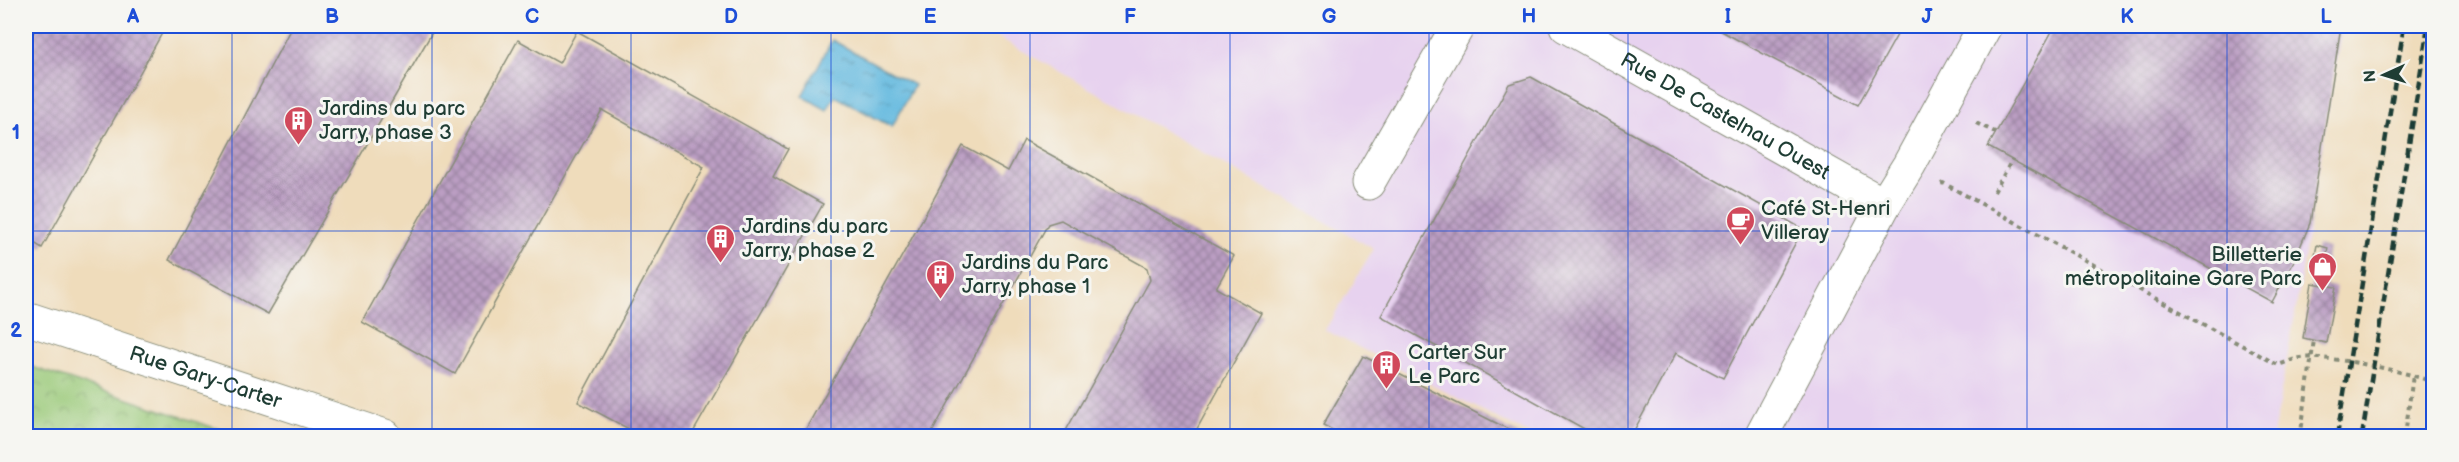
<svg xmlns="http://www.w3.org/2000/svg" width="2459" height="462" viewBox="0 0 2459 462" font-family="'Balsamiq Sans',sans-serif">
<defs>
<pattern id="park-crowns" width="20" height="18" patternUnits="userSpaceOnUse" patternTransform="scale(1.5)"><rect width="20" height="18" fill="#9ac978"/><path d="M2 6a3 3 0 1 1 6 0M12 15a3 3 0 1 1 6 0" fill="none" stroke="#7da463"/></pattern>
<pattern id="water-ripples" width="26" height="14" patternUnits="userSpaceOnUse" patternTransform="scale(1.5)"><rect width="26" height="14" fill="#63b9df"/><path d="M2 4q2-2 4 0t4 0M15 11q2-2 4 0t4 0" fill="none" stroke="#5198b6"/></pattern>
<pattern id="building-cross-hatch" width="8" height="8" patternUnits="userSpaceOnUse" patternTransform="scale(1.5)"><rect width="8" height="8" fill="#bb9ec3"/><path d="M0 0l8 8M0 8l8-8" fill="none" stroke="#97829f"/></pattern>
</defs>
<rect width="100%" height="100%" fill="#f6f6f2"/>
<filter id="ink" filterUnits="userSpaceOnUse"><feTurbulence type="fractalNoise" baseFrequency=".0167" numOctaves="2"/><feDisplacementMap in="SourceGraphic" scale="12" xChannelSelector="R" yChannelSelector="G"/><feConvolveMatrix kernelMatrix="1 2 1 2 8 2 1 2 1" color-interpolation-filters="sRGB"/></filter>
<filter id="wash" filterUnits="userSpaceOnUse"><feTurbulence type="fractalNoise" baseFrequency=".008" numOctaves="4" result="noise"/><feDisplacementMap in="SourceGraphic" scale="24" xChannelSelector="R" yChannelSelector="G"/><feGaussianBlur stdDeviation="1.35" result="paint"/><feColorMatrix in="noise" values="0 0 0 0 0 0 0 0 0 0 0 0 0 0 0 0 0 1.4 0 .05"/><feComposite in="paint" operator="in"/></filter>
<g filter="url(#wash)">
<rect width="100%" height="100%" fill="#efdcbb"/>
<path fill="#e7d2ef" d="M 997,26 L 2342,26 L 2295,314 L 2273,436 L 1532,436 L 1325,330 L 1374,249 L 993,34 Z"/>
<path fill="url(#park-crowns)" stroke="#5c8356" stroke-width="1.5" d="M 26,365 L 239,436 L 26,436 Z"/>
<path fill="url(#water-ripples)" stroke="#417b8a" stroke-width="1.5" d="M 832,40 L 914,85 L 892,127 L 835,96 L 827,110 L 802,96 Z"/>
<g id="blocks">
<g fill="url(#building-cross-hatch)">
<path d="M 37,26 L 166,26 L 42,248 L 26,238 L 26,47 Z"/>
<path d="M 292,26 L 422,26 L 433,31 L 268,314 L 169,260 Z"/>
<path d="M 1712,26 L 1902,26 L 1858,105 Z"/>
<path d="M 2055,26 L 2341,26 L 2310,223 L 2296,257 L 2272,302 L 1988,147 Z"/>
<path d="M 577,31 L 788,149 L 773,176 L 823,204 L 691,436 L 642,436 L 578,402 L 704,167 L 602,110 L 455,374 L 362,322 L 518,40 L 559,63 Z"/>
<path d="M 1531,77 L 1803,229 L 1723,378 L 1676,353 L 1631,436 L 1597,436 L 1381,316 L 1509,84 Z"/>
<path d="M 1024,140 L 1234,256 L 1216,288 L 1261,313 L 1193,436 L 1063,436 L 1150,280 L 1147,268 L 1061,220 L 1048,224 L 930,436 L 802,436 L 963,146 L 1008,171 Z"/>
<path d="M 2317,245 L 2328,248 L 2325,263 L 2314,260 Z"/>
<path d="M 2312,283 L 2336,287 L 2326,343 L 2303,338 Z"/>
<path d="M 1363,356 L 1522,436 L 1344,436 L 1323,425 Z"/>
</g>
</g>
</g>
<g filter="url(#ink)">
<use href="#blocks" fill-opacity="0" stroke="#878c78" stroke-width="1.5"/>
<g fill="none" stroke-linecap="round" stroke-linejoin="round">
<defs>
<g id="minor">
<path id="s1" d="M 1566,26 L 1884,205"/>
<path d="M 1368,183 L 1458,26"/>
<path id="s2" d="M 26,318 L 385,436"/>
<path d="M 1761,436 L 1884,205 L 1909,165 L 1985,26"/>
</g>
</defs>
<use href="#minor" stroke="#878c78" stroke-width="35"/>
<g stroke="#878c78" stroke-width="4" stroke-dasharray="4.5 4.5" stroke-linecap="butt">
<path d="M 1976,123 L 1997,133"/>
<path d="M 1941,184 L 1943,183 L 2278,365 C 2285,363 2293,359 2300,358 C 2324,354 2412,372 2434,383"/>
<path d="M 1994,192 L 2012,160"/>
<path d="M 2303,436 L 2301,432 L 2314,340"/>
<path d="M 2316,436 L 2317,433"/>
<path d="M 2405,436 L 2413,375"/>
</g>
<use href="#minor" stroke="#fff" stroke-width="33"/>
<g stroke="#1f3d34" stroke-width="4.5" stroke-dasharray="9 4.5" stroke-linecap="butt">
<path d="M 2337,436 L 2404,26"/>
<path d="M 2362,436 L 2428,26"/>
</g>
</g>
</g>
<path fill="none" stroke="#1d4ed8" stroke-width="1.5" stroke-opacity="0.55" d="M 232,26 L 232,436M 432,26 L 432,436M 631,26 L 631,436M 831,26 L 831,436M 1030,26 L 1030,436M 1230,26 L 1230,436M 1429,26 L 1429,436M 1628,26 L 1628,436M 1828,26 L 1828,436M 2027,26 L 2027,436M 2227,26 L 2227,436M 26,231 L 2434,231"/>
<defs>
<symbol id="building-pin" viewBox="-11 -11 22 30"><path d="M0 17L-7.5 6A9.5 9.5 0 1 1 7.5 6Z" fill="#d1495b" stroke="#f6f6f2"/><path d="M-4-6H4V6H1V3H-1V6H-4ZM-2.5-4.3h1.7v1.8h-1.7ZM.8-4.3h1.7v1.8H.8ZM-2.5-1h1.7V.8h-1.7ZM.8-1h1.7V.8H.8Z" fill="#fff"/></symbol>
<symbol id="cafe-pin" viewBox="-11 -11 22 30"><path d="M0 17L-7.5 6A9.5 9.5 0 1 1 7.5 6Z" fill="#d1495b" stroke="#f6f6f2"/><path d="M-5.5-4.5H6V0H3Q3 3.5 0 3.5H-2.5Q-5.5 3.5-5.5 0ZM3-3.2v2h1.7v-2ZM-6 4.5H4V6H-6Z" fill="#fff"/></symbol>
<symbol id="shop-pin" viewBox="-11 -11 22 30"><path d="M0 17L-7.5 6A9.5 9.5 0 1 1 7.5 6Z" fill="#d1495b" stroke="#f6f6f2"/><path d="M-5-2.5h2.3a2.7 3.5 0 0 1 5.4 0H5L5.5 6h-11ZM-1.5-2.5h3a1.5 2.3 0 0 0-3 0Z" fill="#fff"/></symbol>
</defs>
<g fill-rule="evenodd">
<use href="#building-pin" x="282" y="104" width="33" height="45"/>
<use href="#cafe-pin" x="1724" y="204" width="33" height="45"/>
<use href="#building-pin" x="704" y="222" width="33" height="45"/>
<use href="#shop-pin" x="2306" y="250" width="33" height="45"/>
<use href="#building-pin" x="924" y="258" width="33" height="45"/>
<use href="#building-pin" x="1370" y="348" width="33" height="45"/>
</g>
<g text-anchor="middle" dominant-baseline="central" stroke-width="6" stroke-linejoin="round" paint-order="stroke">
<g font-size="21" fill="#1f3d34" stroke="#f6f6f2" text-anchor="start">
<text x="319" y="108">Jardins du parc<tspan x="319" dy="24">Jarry, phase 3</tspan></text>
<text x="1761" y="208">Café St-Henri<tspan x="1761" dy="24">Villeray</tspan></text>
<text x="742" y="226">Jardins du parc<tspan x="742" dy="24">Jarry, phase 2</tspan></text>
<text x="2302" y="254" text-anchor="end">Billetterie<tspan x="2302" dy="24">métropolitaine Gare Parc</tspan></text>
<text x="962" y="262">Jardins du Parc<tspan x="962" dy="24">Jarry, phase 1</tspan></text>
<text x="1408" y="352">Carter Sur<tspan x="1408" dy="24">Le Parc</tspan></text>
</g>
<g font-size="21" fill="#1f3d34" stroke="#f6f6f2">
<text stroke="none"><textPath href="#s1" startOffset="183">Rue De Castelnau Ouest</textPath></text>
<text stroke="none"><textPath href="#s2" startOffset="189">Rue Gary-Carter</textPath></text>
</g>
</g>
<rect width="2459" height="462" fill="none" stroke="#f6f6f2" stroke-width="66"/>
<g transform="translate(2384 75) rotate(266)" stroke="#f6f6f2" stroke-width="4.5" paint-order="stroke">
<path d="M0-4.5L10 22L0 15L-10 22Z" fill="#1f3d34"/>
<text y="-9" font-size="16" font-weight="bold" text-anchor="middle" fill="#1f3d34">N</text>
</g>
<rect x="33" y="33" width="2393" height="396" fill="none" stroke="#1d4ed8" stroke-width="2"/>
<g font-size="20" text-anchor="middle" font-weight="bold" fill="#1d4ed8">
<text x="133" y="23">A</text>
<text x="332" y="23">B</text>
<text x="532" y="23">C</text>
<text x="731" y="23">D</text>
<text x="930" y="23">E</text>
<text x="1130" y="23">F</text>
<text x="1329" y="23">G</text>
<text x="1529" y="23">H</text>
<text x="1728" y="23">I</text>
<text x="1927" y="23">J</text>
<text x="2127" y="23">K</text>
<text x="2326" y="23">L</text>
<text x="16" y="139">1</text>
<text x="16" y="337">2</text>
</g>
</svg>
